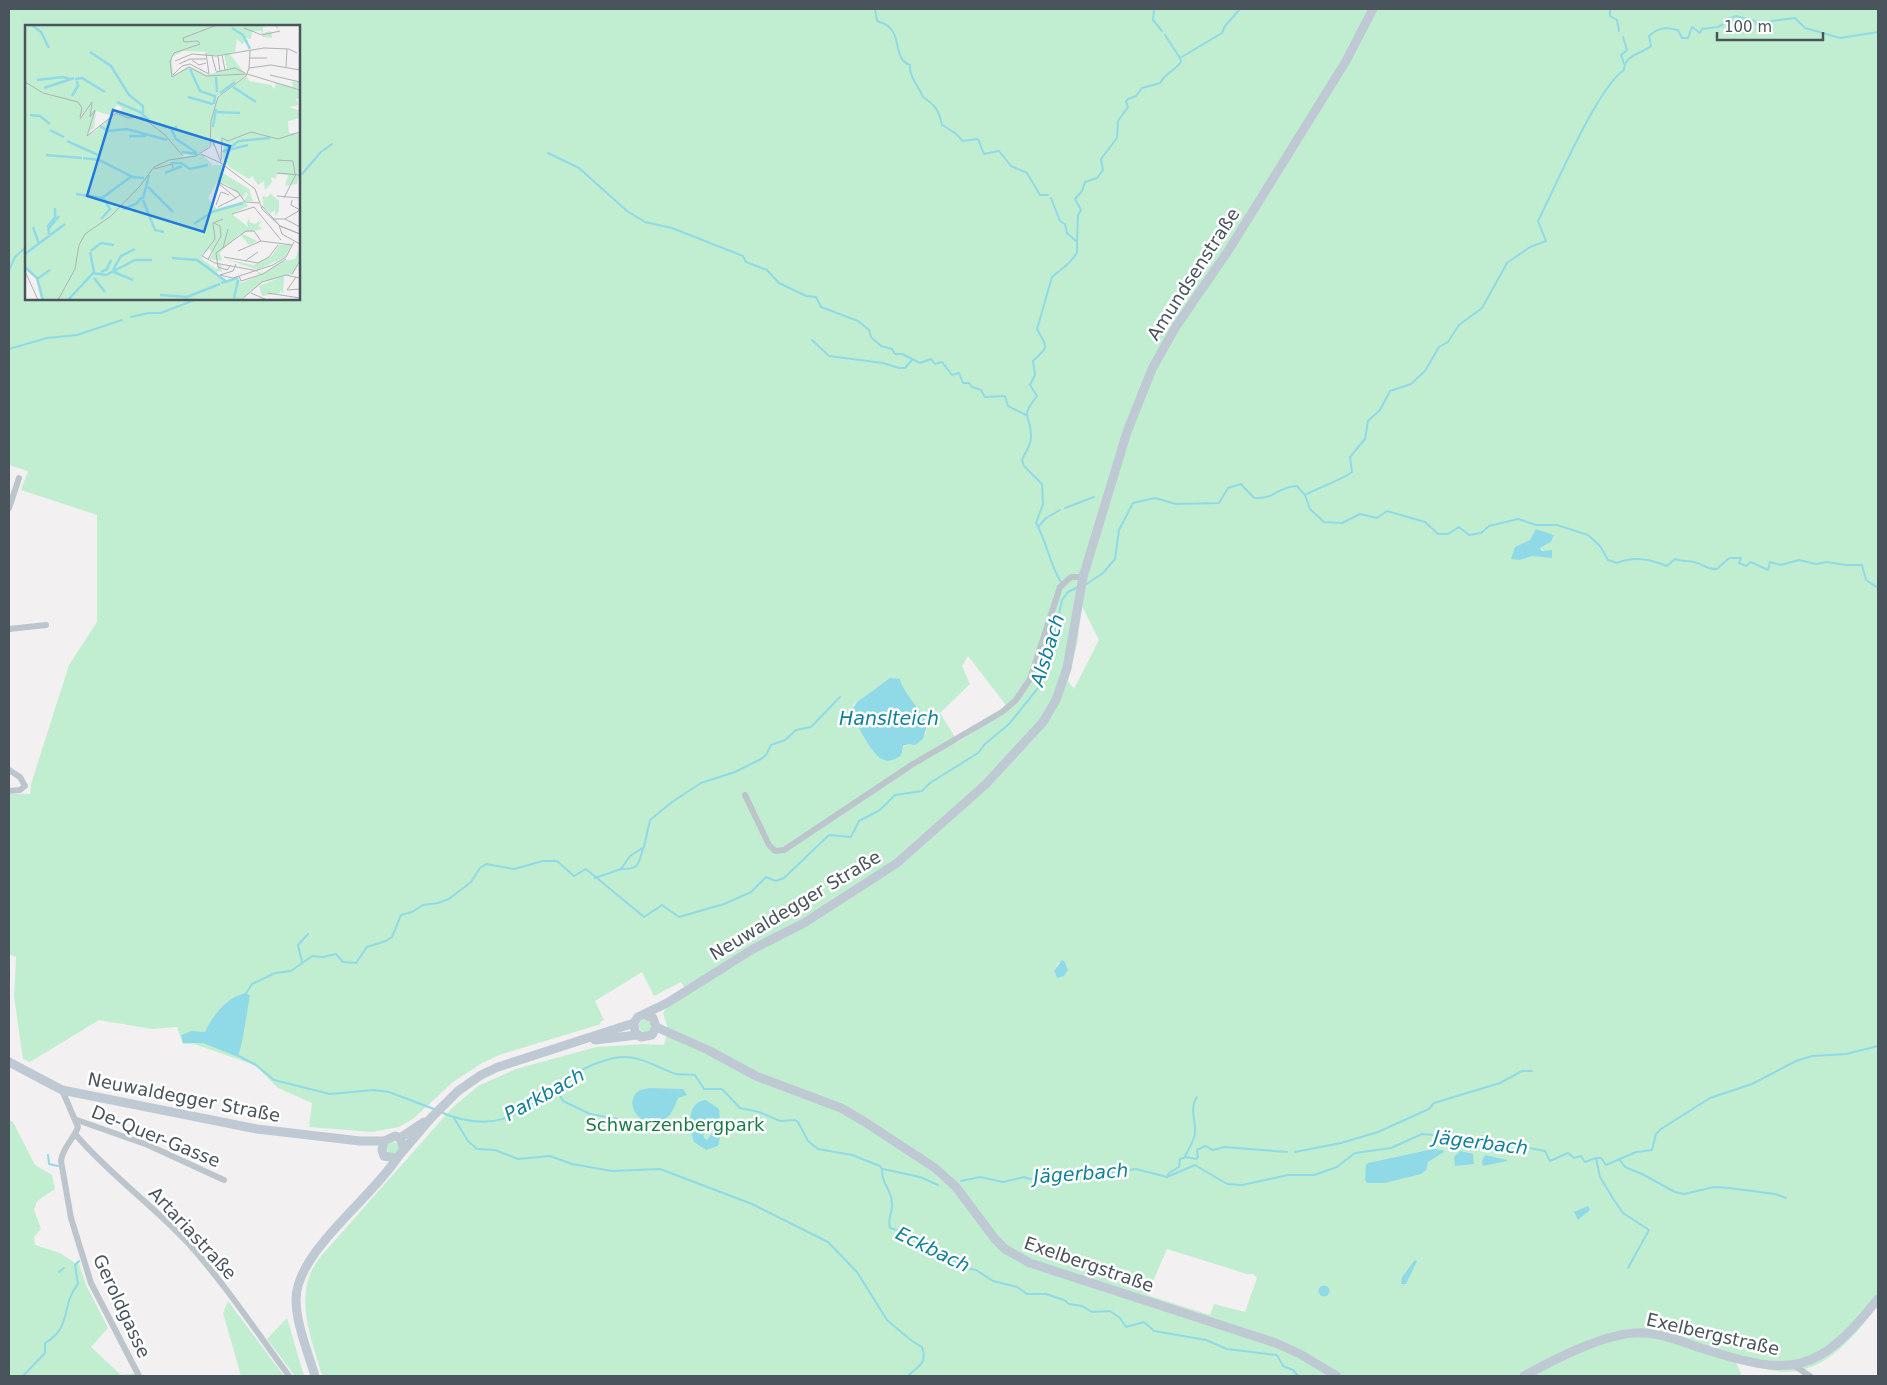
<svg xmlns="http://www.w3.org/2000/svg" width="1887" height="1385" viewBox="0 0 1887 1385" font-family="'DejaVu Sans',sans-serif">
<rect width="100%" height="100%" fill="#f2f0f0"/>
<g fill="#c1eed0" fill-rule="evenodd">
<path d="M 9,9 L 1878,9 L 1878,1305 C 1853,1338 1822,1378 1775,1371 C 1760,1369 1747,1363 1734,1358 L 1742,1376 L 322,1376 C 311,1336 291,1293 321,1256 L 452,1108 L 478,1086 L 516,1069 L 596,1047 L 645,1044 L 664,1045 L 668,1029 L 663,1013 L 667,1007 L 688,993 L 681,982 L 654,996 L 642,972 L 595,1001 L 604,1020 L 600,1022 L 601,1024 L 499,1055 L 482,1063 L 453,1082 L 413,1119 L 399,1127 L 372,1132 L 309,1127 L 312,1103 L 278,1088 L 255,1065 L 194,1044 L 183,1044 L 177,1027 L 152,1029 L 99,1020 L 30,1062 L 23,1059 L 14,996 L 16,957 L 9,954 L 9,794 L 30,794 L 31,784 L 69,665 L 97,622 L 97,515 L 21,490 L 28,471 L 9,465 ZM 26,26 L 299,26 L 299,299 L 26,299 ZM 1554,535 L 1551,542 L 1540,548 L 1552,557 L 1532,556 L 1520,560 L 1515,547 L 1530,540 ZM 1082,606 L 1099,640 L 1074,689 L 1068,681 L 1077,644 ZM 968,656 L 1009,709 L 958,742 L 940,713 L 970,684 L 962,666 ZM 886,681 L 901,681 C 902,699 931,711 926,734 L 882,759 C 870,751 851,719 853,705 ZM 1065,962 L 1068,969 L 1055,975 L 1054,972 L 1058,963 ZM 1167,1249 L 1247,1274 L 1253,1274 L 1257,1278 L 1245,1312 L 1214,1304 L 1210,1315 L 1147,1295 Z"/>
<circle cx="645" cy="1026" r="6"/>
<path d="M 9,1120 L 13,1122 L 35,1165 L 52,1175 L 55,1189 L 37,1201 L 34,1210 L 41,1229 L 34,1237 L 35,1245 L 60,1253 L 75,1263 L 78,1261 L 86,1285 L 108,1328 L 91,1347 L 121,1375 L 138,1373 L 140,1376 L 9,1376 Z"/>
<circle cx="393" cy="1148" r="6"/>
<path d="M 228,1301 L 284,1376 L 241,1376 L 223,1313 Z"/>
<path d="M 287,1318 L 304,1376 L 295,1376 L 267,1339 Z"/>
</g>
<g fill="#90dae8" fill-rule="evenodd">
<path d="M 1536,529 L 1554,535 L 1551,542 L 1540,548 L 1542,551 L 1552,550 L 1552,558 L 1532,556 L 1520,560 L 1511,559 L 1515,547 L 1530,540 Z"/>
<path d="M 890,678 L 900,679 C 904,696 922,708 927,726 L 923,739 L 915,745 L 909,744 L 903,746 L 901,756 C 895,759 889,763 882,759 C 872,755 855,722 851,711 L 857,702 Z"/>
<path d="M 1062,960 L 1065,962 L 1068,970 L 1064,976 L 1057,978 L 1054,971 Z"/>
<path d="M 245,993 L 250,995 C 246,1016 244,1037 238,1057 L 203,1043 L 183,1043 L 181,1035 L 192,1031 L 205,1032 C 213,1015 226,998 245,993 Z"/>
<path d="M 649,1088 L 683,1089 L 687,1095 L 678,1098 C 673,1111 668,1124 652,1124 C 639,1121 627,1108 635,1094 L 640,1090 Z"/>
<path d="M 706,1100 L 719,1109 L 721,1134 L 718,1146 L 706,1150 L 694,1142 C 689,1129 686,1101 706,1100 ZM 708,1127 L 713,1132 L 707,1140 L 704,1138 L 703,1129 Z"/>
<path d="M 1433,1149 L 1443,1150 L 1444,1152 L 1428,1162 L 1426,1170 L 1421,1174 L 1385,1183 L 1367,1183 L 1365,1180 L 1366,1165 L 1368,1163 Z"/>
<path d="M 1460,1151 L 1473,1154 L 1474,1164 L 1455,1166 L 1454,1157 Z"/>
<path d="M 1485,1155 L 1507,1160 L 1507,1161 L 1483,1166 L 1482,1161 Z"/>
<path d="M 1588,1206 L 1590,1210 L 1578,1220 L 1574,1212 Z"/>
<path d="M 1415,1260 L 1417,1261 L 1406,1284 L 1401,1284 L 1402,1277 Z"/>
<circle cx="1324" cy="1291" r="5.5"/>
</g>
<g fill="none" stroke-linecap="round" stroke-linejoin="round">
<g stroke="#90dae8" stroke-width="2">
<path d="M 875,9 L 877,21 C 881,23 885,23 888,26 C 902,37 893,59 910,65 C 909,78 919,86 923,97 C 935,105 939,110 942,125 L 955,133 L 963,141 L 978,139 L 984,154 L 999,151 L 1011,166 L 1027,173 L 1040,195 L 1048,195"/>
<path d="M 1154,9 L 1153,20 L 1162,31"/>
<path d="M 1610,9 L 1610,16 L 1617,20 L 1619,31"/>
<path d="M 1165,35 L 1180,58"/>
<path d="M 1623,37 L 1627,50 L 1621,55 L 1624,64"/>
<path d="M 1180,58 L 1222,33 L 1225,26 L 1240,9"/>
<path d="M 548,153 L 579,168 L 627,211 L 645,222 L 672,228 L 743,256 L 746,262 L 767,270 L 779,283 L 806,296 L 816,297 L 821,307 L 858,321 L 869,330 L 871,337 L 881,346 L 892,349 L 895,354 L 902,354 L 920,363 L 931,359 L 935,364 L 942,362 L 952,375 L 959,373 L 963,383 L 969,383 L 972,387 L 981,390 L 985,397 L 1005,396 L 1008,406 L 1026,415"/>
<path d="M 302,174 L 321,152 L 332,144"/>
<path d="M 1051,198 L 1060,221 L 1065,224 L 1067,233 L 1077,242 L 1077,253 L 1069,263 L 1052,277 L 1037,329 C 1047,348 1050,346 1033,361 L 1035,375 L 1030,385 L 1037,396 C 1018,420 1032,414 1031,437 C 1031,446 1025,452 1022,460 L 1024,466 L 1042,484 L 1043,504 L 1036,523 C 1047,542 1049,563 1061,582"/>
<path d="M 1077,241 L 1078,215 L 1081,210 L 1075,199 L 1082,191 L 1085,182 L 1097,178 L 1103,170 L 1101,159 L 1117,138 L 1118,121 L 1128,107 L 1126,102 L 1128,99 L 1136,96 L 1142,88 L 1160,83 C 1167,71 1174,72 1181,62 L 1180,58"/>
<path d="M 9,270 L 15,257 L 26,247"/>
<path d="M 131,317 L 149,313 L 161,313 L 197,299"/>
<path d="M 812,340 L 829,356 L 883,363 L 899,368 L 905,368 L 912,360"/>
<path d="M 9,349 L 47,338 L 77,335 L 122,320"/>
<path d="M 1305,495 C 1319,487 1340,481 1352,472 L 1350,457 L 1365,439 L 1368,421 L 1380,410 L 1390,391 L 1411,384 L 1425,371 L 1439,347 L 1448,342 L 1459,325 L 1482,308 L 1507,263 L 1530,247 L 1546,241 L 1538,221 C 1555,188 1597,88 1624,70 C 1624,55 1643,53 1651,46 L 1649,36 C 1659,27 1666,27 1678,30 L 1682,38 L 1688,38 L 1692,27 L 1700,33 L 1702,29 L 1718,27 L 1726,23 L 1726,20 L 1736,16 L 1755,21 L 1761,30 L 1771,21 L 1795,18 L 1805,28 L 1840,38 L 1878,32"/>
<path d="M 1065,508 L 1094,497"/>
<path d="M 1038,527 L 1046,518 L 1060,510"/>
<path d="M 1085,585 L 1103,573 L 1115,559 L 1119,530 L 1133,503 L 1155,498 L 1176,504 L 1219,503 L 1228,488 L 1241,484 L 1254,498 C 1277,499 1276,487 1297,486 L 1305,495 L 1310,509 L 1324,522 L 1342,523 L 1360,514 L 1377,518 L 1387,511 L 1425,522 L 1438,534 L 1448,534 L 1459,527 L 1469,535 L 1481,533 L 1489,526 L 1518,519 L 1536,525 L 1557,525 L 1588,535 L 1600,546 L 1608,560 L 1617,563 C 1634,556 1650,559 1667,566 L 1675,559 C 1682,562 1687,560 1694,562 C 1704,564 1707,570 1717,569 L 1729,558 L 1741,558 L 1739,563 L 1746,566 L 1751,562 L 1768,570 L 1770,562 L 1781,565 L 1799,560 L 1816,564 L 1827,562 L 1846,565 L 1862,565 L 1866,580 L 1878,588"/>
<path d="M 621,869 C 640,869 638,864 643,849"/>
<path d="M 595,878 L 621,869 L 630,856 L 644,847 L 650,820 L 672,802 L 701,783 L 735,772 L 761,759 L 766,755 L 771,745 L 785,740 L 796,730 L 811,727 L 840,697"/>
<path d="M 302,962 L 298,945 L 308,934"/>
<path d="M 245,995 L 252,984 L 275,973 L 291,971 L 312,956 L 323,957 L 336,954 L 343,962 L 356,963 L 367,947 L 386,941 L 392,937 L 401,915 L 412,912 L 423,905 L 438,903 L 449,899 L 471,882 L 480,868 L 486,864 L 514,869 L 543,861 L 557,861 L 574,876 L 586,869 L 644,917 L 662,905 L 679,917 L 724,904 L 751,892 L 766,877 L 776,881 L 784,878 L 829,835 L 851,837 L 859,821 L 880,810 L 895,795 L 922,791 L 930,783 L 978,753 L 985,744 L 1009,724 L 1038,688 L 1055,633 L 1062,600 L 1068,592 L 1078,587"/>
<path d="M 237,1055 L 256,1065 L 274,1080 L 330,1094 L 374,1090 L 389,1092 L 434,1109"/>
<path d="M 555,1087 L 563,1101 L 590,1114 L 618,1119"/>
<path d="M 440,1112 C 526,1148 541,1074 614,1058 C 639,1053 654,1067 676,1074 C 682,1075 689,1074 695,1075 L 704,1089 L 722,1089 L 740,1108 L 759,1112 L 780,1121 L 795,1120 L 798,1122 L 808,1141 L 818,1149 L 852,1155 L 880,1166 L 882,1169 C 882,1187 891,1187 892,1203 C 893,1212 887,1219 890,1228 L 907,1233 L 919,1243 L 935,1246 L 962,1267 L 976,1270 L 993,1281 L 1017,1287 L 1027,1294 L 1046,1294 L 1064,1300 L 1069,1304 L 1082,1306 L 1092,1312 L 1110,1311 L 1120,1318 L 1126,1327 L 1144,1322 L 1154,1331 L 1206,1340 L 1227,1349 L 1277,1355 L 1283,1366 L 1293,1370 L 1298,1376"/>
<path d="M 454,1118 L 468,1141 L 477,1149 L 495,1150 L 518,1159 L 550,1156 L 572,1164 L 612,1171 L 660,1169 L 752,1204 L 828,1242 L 857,1272 L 887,1320 L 912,1341 L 922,1347 C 928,1364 917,1367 908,1376"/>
<path d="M 1295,1152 L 1341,1143 L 1378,1132 L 1429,1109 L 1434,1103 L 1500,1083 L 1522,1071 L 1532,1071"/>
<path d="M 48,1155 L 49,1164 L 58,1166"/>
<path d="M 1185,1156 C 1189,1149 1194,1141 1195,1133 C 1196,1120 1189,1109 1197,1097"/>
<path d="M 1596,1158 L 1601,1158 L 1606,1165 L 1636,1152 L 1652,1150 L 1656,1134 L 1661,1129 L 1710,1098 L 1752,1084 L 1796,1061 L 1812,1056 L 1846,1054 L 1878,1046"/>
<path d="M 1596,1158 L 1600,1177 L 1614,1200 L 1623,1213 L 1649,1230 L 1628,1268"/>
<path d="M 1619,1159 L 1625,1167 L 1642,1174 L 1675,1192 L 1684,1194 L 1714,1187 L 1729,1188 L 1775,1194 L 1786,1198"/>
<path d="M 883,1169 L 920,1177 L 938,1185"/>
<path d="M 1167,1177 L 1169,1173 L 1179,1167 L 1180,1159 L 1186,1157 L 1196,1159 L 1198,1157 L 1197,1150 L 1205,1146 L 1213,1150 L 1224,1147 L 1287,1152"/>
<path d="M 961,1181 L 980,1177 L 1003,1182 L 1024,1177 L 1030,1179 L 1084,1177 L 1136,1169 L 1167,1177 L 1195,1165 L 1227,1184 L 1242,1185 L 1288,1175 L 1314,1175 L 1337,1167 L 1355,1153 L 1391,1148 L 1422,1134 L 1481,1139 L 1545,1151 L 1550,1161 L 1568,1153 L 1574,1158 L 1581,1156 L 1585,1162 L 1596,1158"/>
<path d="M 59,1272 L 64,1268"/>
<path d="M 23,1376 L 45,1353 L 45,1343 C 73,1327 60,1306 78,1284 L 75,1265 L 79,1261"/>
</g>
<g stroke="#bcc5cc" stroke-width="6">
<path d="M 9,508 L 19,478"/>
<path d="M 9,629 L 46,625"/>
<path d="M 9,770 L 20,777 L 25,786 L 20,790 L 9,791"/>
<path d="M 745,795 L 769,845 L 775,851 L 784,850 L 913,764 L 1002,712 L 1016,700 L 1030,679 L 1060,587 L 1071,577 L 1083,577"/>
<path d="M 62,1090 L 78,1127 C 74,1139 62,1148 61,1161 L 71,1218 L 91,1283 L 139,1376"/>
<path d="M 77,1120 L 148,1145 L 224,1180"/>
<path d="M 76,1135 C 110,1175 152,1204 188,1243 C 225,1284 256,1331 289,1376"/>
<path d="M 1793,1365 L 1810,1376"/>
</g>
<g stroke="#bec9d3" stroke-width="9">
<path d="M 645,1015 L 653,1018 L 656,1027 L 652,1035 L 641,1037 L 635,1032 L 634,1023 L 638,1017 L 667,1003 L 753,949 L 804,923 L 897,863 L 986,784 L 1043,722 L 1056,700 L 1067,668 L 1083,577 L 1127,432 L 1152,369 L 1175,328 L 1230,248 L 1346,61 L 1373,9"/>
<path d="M 656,1027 L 708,1050 L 756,1076 L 841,1108 L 865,1122 L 935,1168 L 956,1187 L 995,1239 L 1005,1249 L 1030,1263 L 1276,1343 L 1300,1354 L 1337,1376"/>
<path d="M 595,1040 L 637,1035"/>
<path d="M 9,1062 L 62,1090 L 257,1129 L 360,1141 L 384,1141 L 395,1136 L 400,1138 L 404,1149"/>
<path d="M 400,1138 L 424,1122"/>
<path d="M 384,1141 L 382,1150 L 384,1156 L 397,1158 L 431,1118 L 458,1091 L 481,1075 L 498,1067 L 634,1023"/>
<path d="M 315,1376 C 308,1352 296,1324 296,1299 C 297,1251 372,1198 397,1158"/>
<path d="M 1524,1376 C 1555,1359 1610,1330 1645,1333 C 1665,1334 1685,1343 1704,1349 C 1794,1378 1818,1373 1878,1299"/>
</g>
</g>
<g text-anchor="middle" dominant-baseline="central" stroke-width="5" stroke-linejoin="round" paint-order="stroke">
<g font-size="18" fill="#49545d" stroke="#fff">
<text transform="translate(1193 274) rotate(-57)">Amundsenstraße</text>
<text transform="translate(795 905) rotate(-31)">Neuwaldegger Straße</text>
<text transform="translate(184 1097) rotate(11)">Neuwaldegger Straße</text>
<text transform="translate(156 1136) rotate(22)">De-Quer-Gasse</text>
<text transform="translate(193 1233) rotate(47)">Artariastraße</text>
<text transform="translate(1089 1264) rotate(19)">Exelbergstraße</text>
<text transform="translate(122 1306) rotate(65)">Geroldgasse</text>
<text transform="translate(1713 1334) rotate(13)">Exelbergstraße</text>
</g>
<g font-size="18" fill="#1b7c47" stroke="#fff">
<text x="675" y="1124">Schwarzenbergpark</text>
</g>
<g font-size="19" font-style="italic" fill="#128197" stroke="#fff">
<text transform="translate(1047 650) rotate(-73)">Alsbach</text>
<text x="889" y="718">Hanslteich</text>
<text transform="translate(544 1094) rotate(-29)">Parkbach</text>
<text transform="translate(1481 1142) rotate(7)">Jägerbach</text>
<text transform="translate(1081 1173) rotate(-4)">Jägerbach</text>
<text transform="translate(933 1249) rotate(26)">Eckbach</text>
</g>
</g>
<g transform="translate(25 25)">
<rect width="275" height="275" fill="#f2f0f0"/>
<path d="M 0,0 L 253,0 L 253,5 L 249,0 L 238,2 L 238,8 L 246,6 L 247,13 L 238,12 L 236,6 L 227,6 L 226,14 L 221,13 L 224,18 L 219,13 L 220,17 L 217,19 L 212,14 L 210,27 L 204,28 L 221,50 L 195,69 L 190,74 L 222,51 L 224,56 L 246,60 L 249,64 L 251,58 L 268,63 L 267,57 L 275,57 L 275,64 L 268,63 L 275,65 L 275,73 L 271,74 L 274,80 L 264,82 L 273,85 L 275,82 L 275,93 L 263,96 L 264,108 L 275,108 L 275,149 L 271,149 L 274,150 L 272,159 L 260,161 L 263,150 L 252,149 L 251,154 L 246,152 L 247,157 L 240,165 L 239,156 L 233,160 L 227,151 L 224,154 L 204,142 L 198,133 L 199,121 L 192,113 L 189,122 L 186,120 L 186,110 L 183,123 L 171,130 L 158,129 L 155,132 L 177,129 L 188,140 L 197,140 L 196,147 L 224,164 L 228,176 L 219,176 L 223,169 L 221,167 L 218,173 L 203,160 L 192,157 L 183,173 L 192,184 L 219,176 L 223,181 L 207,189 L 223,202 L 222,197 L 225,192 L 224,197 L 229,199 L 237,196 L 233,201 L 237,203 L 234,205 L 216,208 L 232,216 L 224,220 L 215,209 L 195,227 L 197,236 L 184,234 L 188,228 L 184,224 L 177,229 L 177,234 L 191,244 L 194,242 L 192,239 L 196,239 L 197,247 L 192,246 L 192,250 L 202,256 L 213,252 L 216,258 L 235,250 L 232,247 L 238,248 L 258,236 L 270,234 L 274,224 L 275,236 L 268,249 L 237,257 L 215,275 L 16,275 L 11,253 L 0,245 ZM 158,26 L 181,27 L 183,31 L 199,29 L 202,44 L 182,50 L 164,41 L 148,51 L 147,32 ZM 92,80 L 96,82 L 97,89 L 89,89 L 69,107 L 60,110 L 69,103 L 71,86 L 84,90 ZM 245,168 L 254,176 L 254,186 L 250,191 L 250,185 L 246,188 L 239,183 L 237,171 L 243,172 ZM 254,220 L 267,220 L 260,232 L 233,245 L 200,234 L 228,240 L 247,231 ZM 259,251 L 258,269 L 255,265 L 255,268 L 237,271 L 234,261 Z" fill="#c1eed0" fill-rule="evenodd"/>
<path fill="none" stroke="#90dae8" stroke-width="2.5" d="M 7,0 L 16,7 L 24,23M 207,3 L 218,10 L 225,24M 65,27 L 86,41 L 104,70 L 118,81 L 118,88M 165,44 L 175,66 L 190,71 L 189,79M 191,52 L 192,67M 50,54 L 57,53 L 80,67M 12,55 L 38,52 L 45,54M 208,62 L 231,77M 19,63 L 49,53M 195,68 L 210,57M 47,71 L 53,61 L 52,56M 163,72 L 188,79M 92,77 L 115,87 L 124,95M 192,87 L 215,88M 5,90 L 15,91 L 25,99M 75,101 L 83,106 L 102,104 L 142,115M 152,101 L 147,106 L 151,114 L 172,128M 188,102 L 191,84M 25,105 L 39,112M 104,111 L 121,111M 42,116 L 73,130M 203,125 L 223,120M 157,127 L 172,129M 198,127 L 214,116 L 245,113M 21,130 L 57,133M 58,133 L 74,135 L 108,152 L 119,153M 146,138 L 156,138 L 165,144 L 183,140M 140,148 L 157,141M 123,162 L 148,187M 51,169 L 77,173 L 107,151M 118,174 L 124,150M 118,175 L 130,205 L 139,207M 98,184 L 111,179 L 117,172M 76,194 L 85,184 L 79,174M 169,199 L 187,187 L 218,178M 8,202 L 14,219M 24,203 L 34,191M 24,209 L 23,201 L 30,192 L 30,183M 66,226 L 76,218 L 89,220M 0,229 L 40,199M 147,233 L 172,235 L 202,257M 0,242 L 12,253 L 18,275M 88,245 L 96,231 L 110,224M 76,247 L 82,244 L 86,235M 89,247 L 108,255M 68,248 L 81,250 L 110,235 L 127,235M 69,253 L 80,267M 12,254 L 25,245M 196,258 L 213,253M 135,270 L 162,272 L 195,259M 209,273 L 213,255M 43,275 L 69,247 L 65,227"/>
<path fill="none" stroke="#aeb2b5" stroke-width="1" d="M 192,0 L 158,13 L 159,17 L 173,16 L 175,19 L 149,28 L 145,36 L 147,52 L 164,42 L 181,51 L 222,49 L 275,65M 219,3 L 237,10 L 255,6M 181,28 L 184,49M 197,30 L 200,45M 187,31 L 191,46M 193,31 L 195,46M 224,33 L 242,33M 167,35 L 174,40 L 181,38M 150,36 L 167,29 L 191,31 L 239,23 L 264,24 L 272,28M 154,39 L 165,34 L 181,34M 261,42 L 262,24M 224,43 L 225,26M 191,47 L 210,43 L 220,48M 148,50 L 157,41 L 165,39 L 184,49M 245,50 L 275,57M 0,57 L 18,68 L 53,77 L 57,83 L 55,92M 55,94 L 67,77 L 65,92 L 70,85 L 62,111 L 91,88 L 103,93 L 117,92 L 140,110 L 158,131M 187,114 L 196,137M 176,129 L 196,138 L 230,164 L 237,184 L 255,201 L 275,209M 196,135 L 197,113 L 203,116 L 226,107 L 253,114 L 275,107M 252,135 L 268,136 L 270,149M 129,144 L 147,139 L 148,143M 252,148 L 275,150M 193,157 L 213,167 L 220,177 L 234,178M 193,158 L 211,173 L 215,170M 252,171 L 275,173M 259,173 L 271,149M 267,175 L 266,180 L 275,185M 191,180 L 196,167 L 204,170M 237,181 L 255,201 L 275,209M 193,182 L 211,173M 229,182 L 256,215M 207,189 L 229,182M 198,194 L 188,198 L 190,214 L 177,231 L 190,238 L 233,246M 248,194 L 260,194 L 275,202M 260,194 L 275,185M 254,200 L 257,209 L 275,219M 198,223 L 203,204M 213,226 L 236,216M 199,232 L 233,238 L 244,232 L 253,220M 183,234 L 196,211 L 195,201 L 189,198M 220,236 L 233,227M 206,240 L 202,245 L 193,242 L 191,228 L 221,206 L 229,206 L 236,216 L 267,220M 0,246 L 13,275M 267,249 L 275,236M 195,250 L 208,253 L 248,240 L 261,232 L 269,217M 195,250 L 208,246 L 211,239M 214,251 L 216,256 L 238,249 L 261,234M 271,252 L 262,265 L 275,264M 226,268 L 242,275M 243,268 L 275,273M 33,275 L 50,244 L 54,220 L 60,209 L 86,191 L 115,161 L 129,142 L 144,135 L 171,131 L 185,122 L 186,96 L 193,72 L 221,51 L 224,43 L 246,40 L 275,45M 216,275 L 237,257 L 261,250 L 275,253"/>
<path fill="#217adb" fill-opacity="0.15" stroke="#217adb" stroke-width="2.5" d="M 88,85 L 205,121 L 179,207 L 62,171 Z"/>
<rect width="275" height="275" fill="none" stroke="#49545d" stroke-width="2.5"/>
</g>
<rect width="1887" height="1385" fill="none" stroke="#49545d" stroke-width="20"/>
<path d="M1717 32v8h106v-8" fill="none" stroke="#49545d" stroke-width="2.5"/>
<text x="1724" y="32" font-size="15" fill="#49545d" stroke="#ffffff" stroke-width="4" paint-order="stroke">100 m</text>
</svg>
